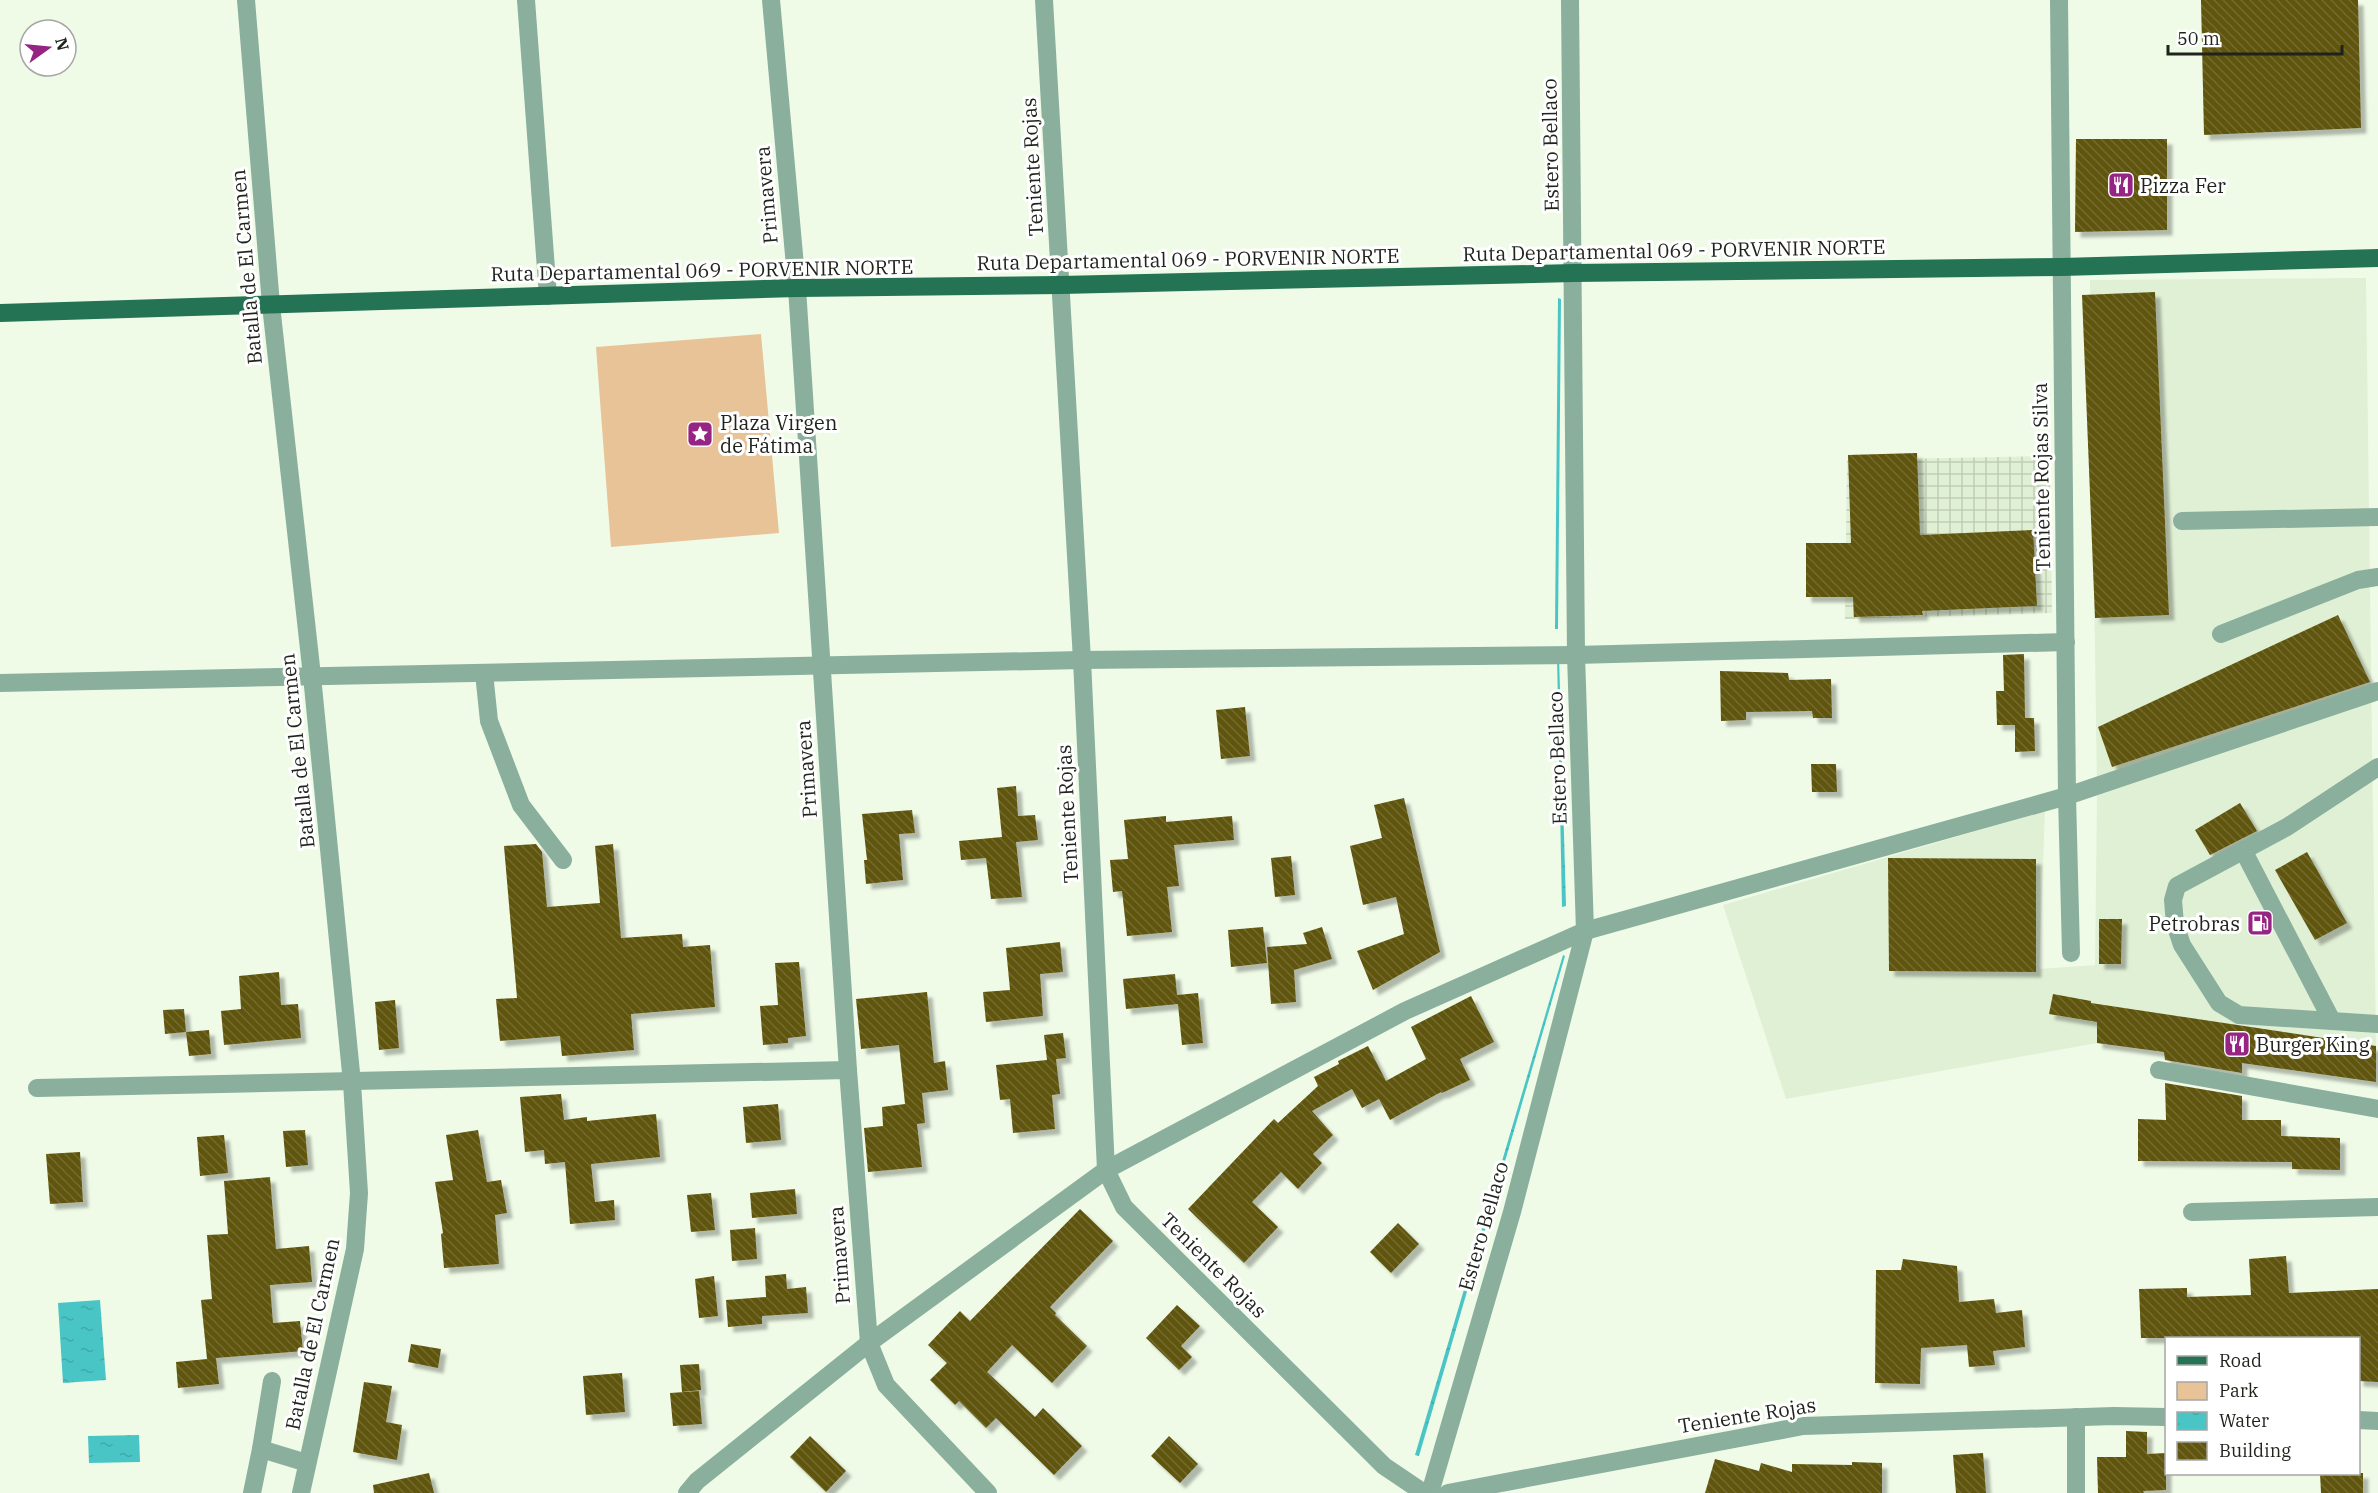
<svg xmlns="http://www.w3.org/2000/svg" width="2378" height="1493" viewBox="0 0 2378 1493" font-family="'IBM Plex Serif',serif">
<defs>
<pattern id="industrial-grid" width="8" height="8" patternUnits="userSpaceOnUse" patternTransform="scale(1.5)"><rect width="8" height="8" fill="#e0f0d5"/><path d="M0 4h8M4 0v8" fill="none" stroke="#c0ceb6"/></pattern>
<pattern id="water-ripples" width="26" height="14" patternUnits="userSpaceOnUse" patternTransform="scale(1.5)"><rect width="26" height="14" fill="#4ac5c5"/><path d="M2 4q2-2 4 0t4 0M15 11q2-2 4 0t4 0" fill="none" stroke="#40a9a9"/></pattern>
<pattern id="building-back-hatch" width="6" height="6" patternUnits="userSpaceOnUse" patternTransform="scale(1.5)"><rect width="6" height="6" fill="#5f550f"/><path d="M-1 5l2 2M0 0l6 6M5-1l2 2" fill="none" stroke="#726a31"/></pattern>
<filter id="shadow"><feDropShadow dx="5.5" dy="5.5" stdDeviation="1.5" flood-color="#0004"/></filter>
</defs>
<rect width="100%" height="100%" fill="#effbe7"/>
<path fill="#e0f0d5" d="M 2366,278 L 2376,1046 L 2097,1043 L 1786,1099 L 1723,905 L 2045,811 L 2039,969 L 2095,965 L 2097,795 L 2090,280 Z"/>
<path fill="url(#industrial-grid)" d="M 2050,456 L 2052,613 L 1845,619 L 1847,460 Z"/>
<path fill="#e9c398" d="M 761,334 L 779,533 L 611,547 L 596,347 Z"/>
<g fill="url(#water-ripples)">
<path d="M 1558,298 L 1561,299 L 1558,629 L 1555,629 Z"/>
<path d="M 1559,655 L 1566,906 L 1562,907 L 1557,656 Z"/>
<path d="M 1563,955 L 1565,956 L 1419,1456 L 1415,1455 Z"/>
<path d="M 100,1300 L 106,1380 L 63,1383 L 58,1303 Z"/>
<path d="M 139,1435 L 140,1462 L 89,1463 L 88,1436 Z"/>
</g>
<g fill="url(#building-back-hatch)" filter="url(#shadow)">
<path d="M 2201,0 L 2358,0 L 2361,128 L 2204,135 Z"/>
<path d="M 2076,139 L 2167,139 L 2167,230 L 2075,232 Z"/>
<path d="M 2155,292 L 2169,615 L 2095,618 L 2082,295 Z"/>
<path d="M 1917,453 L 1920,535 L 2033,530 L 2037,606 L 1922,611 L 1923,615 L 1854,617 L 1853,597 L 1806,597 L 1806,543 L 1851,543 L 1848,455 Z"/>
<path d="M 2338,615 L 2370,682 L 2112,767 L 2098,727 Z"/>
<path d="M 2024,654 L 2025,718 L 2034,718 L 2035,751 L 2015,752 L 2015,725 L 1997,725 L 1996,691 L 2004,691 L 2003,655 Z"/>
<path d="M 1720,671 L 1788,673 L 1789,680 L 1831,679 L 1832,718 L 1813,718 L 1812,711 L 1746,712 L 1746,720 L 1721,721 Z"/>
<path d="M 1245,707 L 1250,756 L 1221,759 L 1216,710 Z"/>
<path d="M 1811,764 L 1836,764 L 1837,792 L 1812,792 Z"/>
<path d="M 1016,786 L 1018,816 L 1035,815 L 1038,840 L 1016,842 L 1022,897 L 991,899 L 986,858 L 961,860 L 959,841 L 1002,837 L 997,788 Z"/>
<path d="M 1404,798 L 1440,952 L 1373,990 L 1357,951 L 1404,934 L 1396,897 L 1363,905 L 1350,846 L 1382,838 L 1374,805 Z"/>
<path d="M 2240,803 L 2257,831 L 2210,855 L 2195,830 Z"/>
<path d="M 912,810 L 915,833 L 899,834 L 903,880 L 866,884 L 864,860 L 867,860 L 862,814 Z"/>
<path d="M 1166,816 L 1166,822 L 1232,816 L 1234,840 L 1174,845 L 1179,886 L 1167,887 L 1172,932 L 1127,936 L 1122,891 L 1113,892 L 1110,860 L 1128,859 L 1124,820 Z"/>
<path d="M 536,844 L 542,852 L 547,907 L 600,903 L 595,846 L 613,844 L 621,938 L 682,934 L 683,947 L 710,945 L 715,1007 L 631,1014 L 634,1050 L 562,1056 L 560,1036 L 500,1041 L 496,999 L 517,998 L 504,846 Z"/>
<path d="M 2307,852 L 2347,923 L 2315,940 L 2275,870 Z"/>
<path d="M 1291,856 L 1295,895 L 1275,897 L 1271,858 Z"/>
<path d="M 1888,858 L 2036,859 L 2036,972 L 1889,971 Z"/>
<path d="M 2099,919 L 2122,919 L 2121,964 L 2099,964 Z"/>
<path d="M 1263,927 L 1267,963 L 1231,967 L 1228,930 Z"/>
<path d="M 1322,927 L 1332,959 L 1294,970 L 1296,1002 L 1271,1004 L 1267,947 L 1307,944 L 1303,933 Z"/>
<path d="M 1060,942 L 1063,972 L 1040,974 L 1043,1016 L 986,1022 L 983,992 L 1010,990 L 1006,948 Z"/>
<path d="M 799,962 L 806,1036 L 788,1038 L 788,1043 L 763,1045 L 760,1006 L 778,1005 L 775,963 Z"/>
<path d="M 279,972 L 281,1005 L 298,1004 L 301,1038 L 224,1045 L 221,1011 L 241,1009 L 239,976 Z"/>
<path d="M 1175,974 L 1177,995 L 1198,993 L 1203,1043 L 1182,1045 L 1178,1004 L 1126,1009 L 1123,979 Z"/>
<path d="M 927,992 L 934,1063 L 945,1061 L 948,1090 L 922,1093 L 925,1123 L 917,1124 L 922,1167 L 868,1172 L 864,1128 L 883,1126 L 882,1107 L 905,1104 L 899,1045 L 861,1049 L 856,999 Z"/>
<path d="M 2053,994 L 2091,1001 L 2091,1003 L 2376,1046 L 2376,1082 L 2242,1063 L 2242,1073 L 2165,1060 L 2164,1052 L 2097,1043 L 2097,1022 L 2049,1014 Z"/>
<path d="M 1471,996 L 1494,1042 L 1460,1059 L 1470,1080 L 1442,1093 L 1441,1092 L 1390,1120 L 1379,1099 L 1362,1108 L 1352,1089 L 1312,1111 L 1333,1135 L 1313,1154 L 1322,1163 L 1298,1189 L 1281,1172 L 1252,1202 L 1278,1227 L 1244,1263 L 1188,1209 L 1274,1119 L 1278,1123 L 1318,1086 L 1314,1077 L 1339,1064 L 1338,1061 L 1368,1046 L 1386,1081 L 1426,1059 L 1411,1027 Z"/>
<path d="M 395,1000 L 399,1048 L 379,1050 L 375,1002 Z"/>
<path d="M 184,1009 L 186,1032 L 165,1034 L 163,1010 Z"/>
<path d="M 209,1030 L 211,1054 L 189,1056 L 186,1032 Z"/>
<path d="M 1063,1033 L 1066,1058 L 1056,1059 L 1060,1094 L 1052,1095 L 1055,1129 L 1013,1133 L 1010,1099 L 1000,1100 L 996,1065 L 1047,1060 L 1044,1035 Z"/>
<path d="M 2165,1083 L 2242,1096 L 2242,1120 L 2281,1120 L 2281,1136 L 2340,1138 L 2340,1170 L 2292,1169 L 2292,1162 L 2138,1161 L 2138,1119 L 2166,1120 Z"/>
<path d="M 561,1094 L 564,1120 L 587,1117 L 587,1121 L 656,1114 L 660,1157 L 591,1164 L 595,1202 L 614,1200 L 615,1220 L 570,1224 L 565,1162 L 545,1164 L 544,1150 L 525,1152 L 520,1097 Z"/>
<path d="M 778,1104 L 781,1140 L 746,1143 L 743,1107 Z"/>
<path d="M 305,1130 L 308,1165 L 286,1167 L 283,1131 Z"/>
<path d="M 478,1130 L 487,1182 L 501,1180 L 507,1213 L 495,1215 L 499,1264 L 444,1268 L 441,1234 L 443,1233 L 435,1182 L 453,1180 L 446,1135 Z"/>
<path d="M 224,1135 L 228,1173 L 200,1176 L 197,1137 Z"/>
<path d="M 80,1152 L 83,1202 L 50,1204 L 46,1154 Z"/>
<path d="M 270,1177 L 276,1249 L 309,1246 L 312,1282 L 270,1285 L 273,1323 L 300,1321 L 303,1351 L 216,1358 L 219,1384 L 178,1388 L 176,1362 L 207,1359 L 201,1300 L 212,1299 L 207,1235 L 228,1234 L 224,1181 Z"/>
<path d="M 795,1189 L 797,1214 L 752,1218 L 750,1193 Z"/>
<path d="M 711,1193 L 715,1230 L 691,1232 L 687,1195 Z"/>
<path d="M 1080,1209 L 1113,1241 L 1050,1307 L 1056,1313 L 1055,1315 L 1087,1346 L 1052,1383 L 1012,1345 L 987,1372 L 1035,1417 L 1043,1408 L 1082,1446 L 1054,1475 L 996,1418 L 986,1428 L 959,1401 L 955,1405 L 930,1380 L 947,1363 L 928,1345 L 960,1311 L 970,1321 Z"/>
<path d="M 1398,1223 L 1419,1244 L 1391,1273 L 1370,1252 Z"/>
<path d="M 755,1228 L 757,1259 L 732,1261 L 730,1230 Z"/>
<path d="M 2286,1256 L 2289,1293 L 2378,1289 L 2378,1382 L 2358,1381 L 2358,1338 L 2141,1338 L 2139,1289 L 2187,1288 L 2187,1297 L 2251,1295 L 2249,1259 Z"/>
<path d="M 1903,1259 L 1957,1266 L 1959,1302 L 1994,1299 L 1996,1313 L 2022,1310 L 2025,1347 L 1993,1351 L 1995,1365 L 1969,1367 L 1967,1345 L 1921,1348 L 1920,1384 L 1875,1383 L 1876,1270 L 1901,1270 Z"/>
<path d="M 786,1274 L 787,1289 L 806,1287 L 808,1313 L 762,1316 L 762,1324 L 728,1327 L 726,1300 L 766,1297 L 765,1276 Z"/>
<path d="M 714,1276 L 718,1316 L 699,1318 L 695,1279 Z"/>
<path d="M 1177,1305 L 1200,1326 L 1181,1346 L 1192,1357 L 1179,1370 L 1146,1338 Z"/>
<path d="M 411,1344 L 441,1349 L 438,1368 L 408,1362 Z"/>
<path d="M 699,1364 L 701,1390 L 682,1392 L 680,1365 Z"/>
<path d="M 622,1373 L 625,1412 L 586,1415 L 583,1376 Z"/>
<path d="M 364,1382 L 392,1386 L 386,1422 L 402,1425 L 397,1460 L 353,1452 Z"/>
<path d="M 699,1391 L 702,1424 L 673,1426 L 670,1393 Z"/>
<path d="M 2126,1431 L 2147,1432 L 2147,1454 L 2166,1453 L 2166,1490 L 2143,1491 L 2144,1493 L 2098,1493 L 2097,1457 L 2126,1457 Z"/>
<path d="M 810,1436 L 846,1471 L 826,1492 L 790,1457 Z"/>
<path d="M 1169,1436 L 1198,1464 L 1180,1483 L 1151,1456 Z"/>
<path d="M 1983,1453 L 1986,1493 L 1956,1493 L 1953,1455 Z"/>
<path d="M 1715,1459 L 1759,1471 L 1761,1463 L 1792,1472 L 1792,1464 L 1852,1465 L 1852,1462 L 1882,1463 L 1882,1493 L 1705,1493 Z"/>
<path d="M 429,1473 L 434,1493 L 374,1493 L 373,1485 Z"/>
<path d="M 2320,1473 L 2363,1473 L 2363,1493 L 2321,1493 Z"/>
</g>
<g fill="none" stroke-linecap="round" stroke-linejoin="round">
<g stroke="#8aaf9d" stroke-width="18">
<path d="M 246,0 L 271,305 L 312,676 L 352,1083 L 359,1193 L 355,1249 L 301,1493"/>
<path d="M 526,0 L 548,296"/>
<path d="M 771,0 L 797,288 L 848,1070 L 869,1343 L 886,1385 L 988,1493"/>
<path d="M 1044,0 L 1082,660 L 1106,1170 L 1124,1207 L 1384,1466 L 1424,1493"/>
<path d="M 2059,0 L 2067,796 L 2071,953"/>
<path d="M 2182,521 L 2378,517"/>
<path d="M 2221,634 L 2358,580 L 2378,577"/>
<path d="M 484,673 L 489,721 L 521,805 L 563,860"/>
<path d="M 0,683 L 1082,660 L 1576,655 L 2066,642"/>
<path d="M 2378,767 L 2287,827 L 2177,886 L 2173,900 L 2175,924 L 2182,945 L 2219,1003 L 2239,1015 L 2378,1024"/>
<path d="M 2243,850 L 2332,1021"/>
<path d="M 2159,1070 L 2378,1109"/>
<path d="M 37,1088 L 848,1070"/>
<path d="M 2192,1212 L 2378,1207"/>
<path d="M 272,1381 L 261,1449 L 307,1463"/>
<path d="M 2358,1420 L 2378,1421"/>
<path d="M 252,1493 L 261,1449"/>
<path d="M 687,1493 L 697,1481 L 869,1343 L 1106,1170 L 1405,1011 L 1585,931 L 2067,796 L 2378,691"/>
<path d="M 1430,1493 L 1512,1212 L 1585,931 L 1576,655 L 1570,0"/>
<path d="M 1448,1493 L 1803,1426 L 2114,1416 L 2166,1417"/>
<path d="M 2076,1493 L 2076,1417"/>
</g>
<path stroke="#237354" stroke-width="18" d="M 0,313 L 797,288 L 1061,285 L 1574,273 L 2062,267 L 2378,258"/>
</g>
<defs>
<symbol id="restaurant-square" viewBox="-11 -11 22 22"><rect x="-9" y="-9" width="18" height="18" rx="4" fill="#962482" stroke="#fff"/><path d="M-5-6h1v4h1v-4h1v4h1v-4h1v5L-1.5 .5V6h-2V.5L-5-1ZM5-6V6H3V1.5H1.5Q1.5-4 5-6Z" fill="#fff"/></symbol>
<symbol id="sight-square" viewBox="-11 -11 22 22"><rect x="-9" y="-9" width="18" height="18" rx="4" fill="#962482" stroke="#fff"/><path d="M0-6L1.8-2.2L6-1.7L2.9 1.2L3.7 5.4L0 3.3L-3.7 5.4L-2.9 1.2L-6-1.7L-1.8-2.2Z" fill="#fff"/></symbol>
<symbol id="fuel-square" viewBox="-11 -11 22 22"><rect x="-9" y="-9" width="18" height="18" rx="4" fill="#962482" stroke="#fff"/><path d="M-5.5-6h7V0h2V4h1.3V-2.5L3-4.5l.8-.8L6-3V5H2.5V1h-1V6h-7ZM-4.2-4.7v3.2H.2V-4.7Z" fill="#fff"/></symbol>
</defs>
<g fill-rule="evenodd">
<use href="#restaurant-square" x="2106" y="170" width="30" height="30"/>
<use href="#sight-square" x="685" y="419" width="30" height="30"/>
<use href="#fuel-square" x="2245" y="908" width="30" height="30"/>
<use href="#restaurant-square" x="2222" y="1029" width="30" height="30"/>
</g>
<g text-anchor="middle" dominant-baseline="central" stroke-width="6" stroke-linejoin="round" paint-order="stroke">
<g font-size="20" fill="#1f231c" stroke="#fff">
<text transform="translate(1550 145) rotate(-91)">Estero Bellaco</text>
<text transform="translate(1032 167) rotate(-93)">Teniente Rojas</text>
<text transform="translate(766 195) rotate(-95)">Primavera</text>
<text transform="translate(1674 250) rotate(-1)">Ruta Departamental 069 - PORVENIR NORTE</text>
<text transform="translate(1188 259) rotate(-1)">Ruta Departamental 069 - PORVENIR NORTE</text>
<text transform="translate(246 267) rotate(-95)">Batalla de El Carmen</text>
<text transform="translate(702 270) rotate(-1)">Ruta Departamental 069 - PORVENIR NORTE</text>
<text transform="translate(2041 477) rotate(-91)">Teniente Rojas Silva</text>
<text transform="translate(297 751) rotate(-96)">Batalla de El Carmen</text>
<text transform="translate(1557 758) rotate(-92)">Estero Bellaco</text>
<text transform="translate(806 769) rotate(-94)">Primavera</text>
<text transform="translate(1067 814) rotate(-93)">Teniente Rojas</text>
<text transform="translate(1483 1226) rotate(-74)">Estero Bellaco</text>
<text transform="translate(839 1255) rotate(-94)">Primavera</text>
<text transform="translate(1214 1265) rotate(45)">Teniente Rojas</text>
<text transform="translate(312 1334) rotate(-78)">Batalla de El Carmen</text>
<text transform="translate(1747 1415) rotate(-9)">Teniente Rojas</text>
</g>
<g font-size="20" fill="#1f231c" stroke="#fff" text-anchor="start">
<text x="2140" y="185">Pizza Fer</text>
<text x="720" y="422">Plaza Virgen<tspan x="720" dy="23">de Fátima</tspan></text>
<text x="2240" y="923" text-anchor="end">Petrobras</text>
<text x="2256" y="1044">Burger King</text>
</g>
</g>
<rect x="2165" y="1337" width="195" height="138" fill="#ffffff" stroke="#a5a7a4" stroke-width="1.5"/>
<rect x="2177" y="1356" width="30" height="9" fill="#237354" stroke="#a5a7a4" stroke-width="1.5"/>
<text x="2219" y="1367" font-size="18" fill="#1f231c">Road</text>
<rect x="2177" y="1382" width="30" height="18" fill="#e9c398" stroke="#a5a7a4" stroke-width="1.5"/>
<text x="2219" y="1397" font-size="18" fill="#1f231c">Park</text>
<rect x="2177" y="1412" width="30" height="18" fill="url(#water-ripples)" stroke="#a5a7a4" stroke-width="1.5"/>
<text x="2219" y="1427" font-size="18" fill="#1f231c">Water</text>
<rect x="2177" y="1442" width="30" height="18" fill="url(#building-back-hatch)" stroke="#a5a7a4" stroke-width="1.5"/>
<text x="2219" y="1457" font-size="18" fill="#1f231c">Building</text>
<g transform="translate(48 48) rotate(75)"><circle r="28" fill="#ffffff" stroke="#a5a7a4" stroke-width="1.5"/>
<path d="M0-4.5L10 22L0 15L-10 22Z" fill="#962482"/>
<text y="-9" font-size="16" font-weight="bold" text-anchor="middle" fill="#1f231c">N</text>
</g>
<path d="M2168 45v9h174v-9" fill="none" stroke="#1f231c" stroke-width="3"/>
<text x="2177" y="45" font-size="18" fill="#1f231c" stroke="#ffffff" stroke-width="4.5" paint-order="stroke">50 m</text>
</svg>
